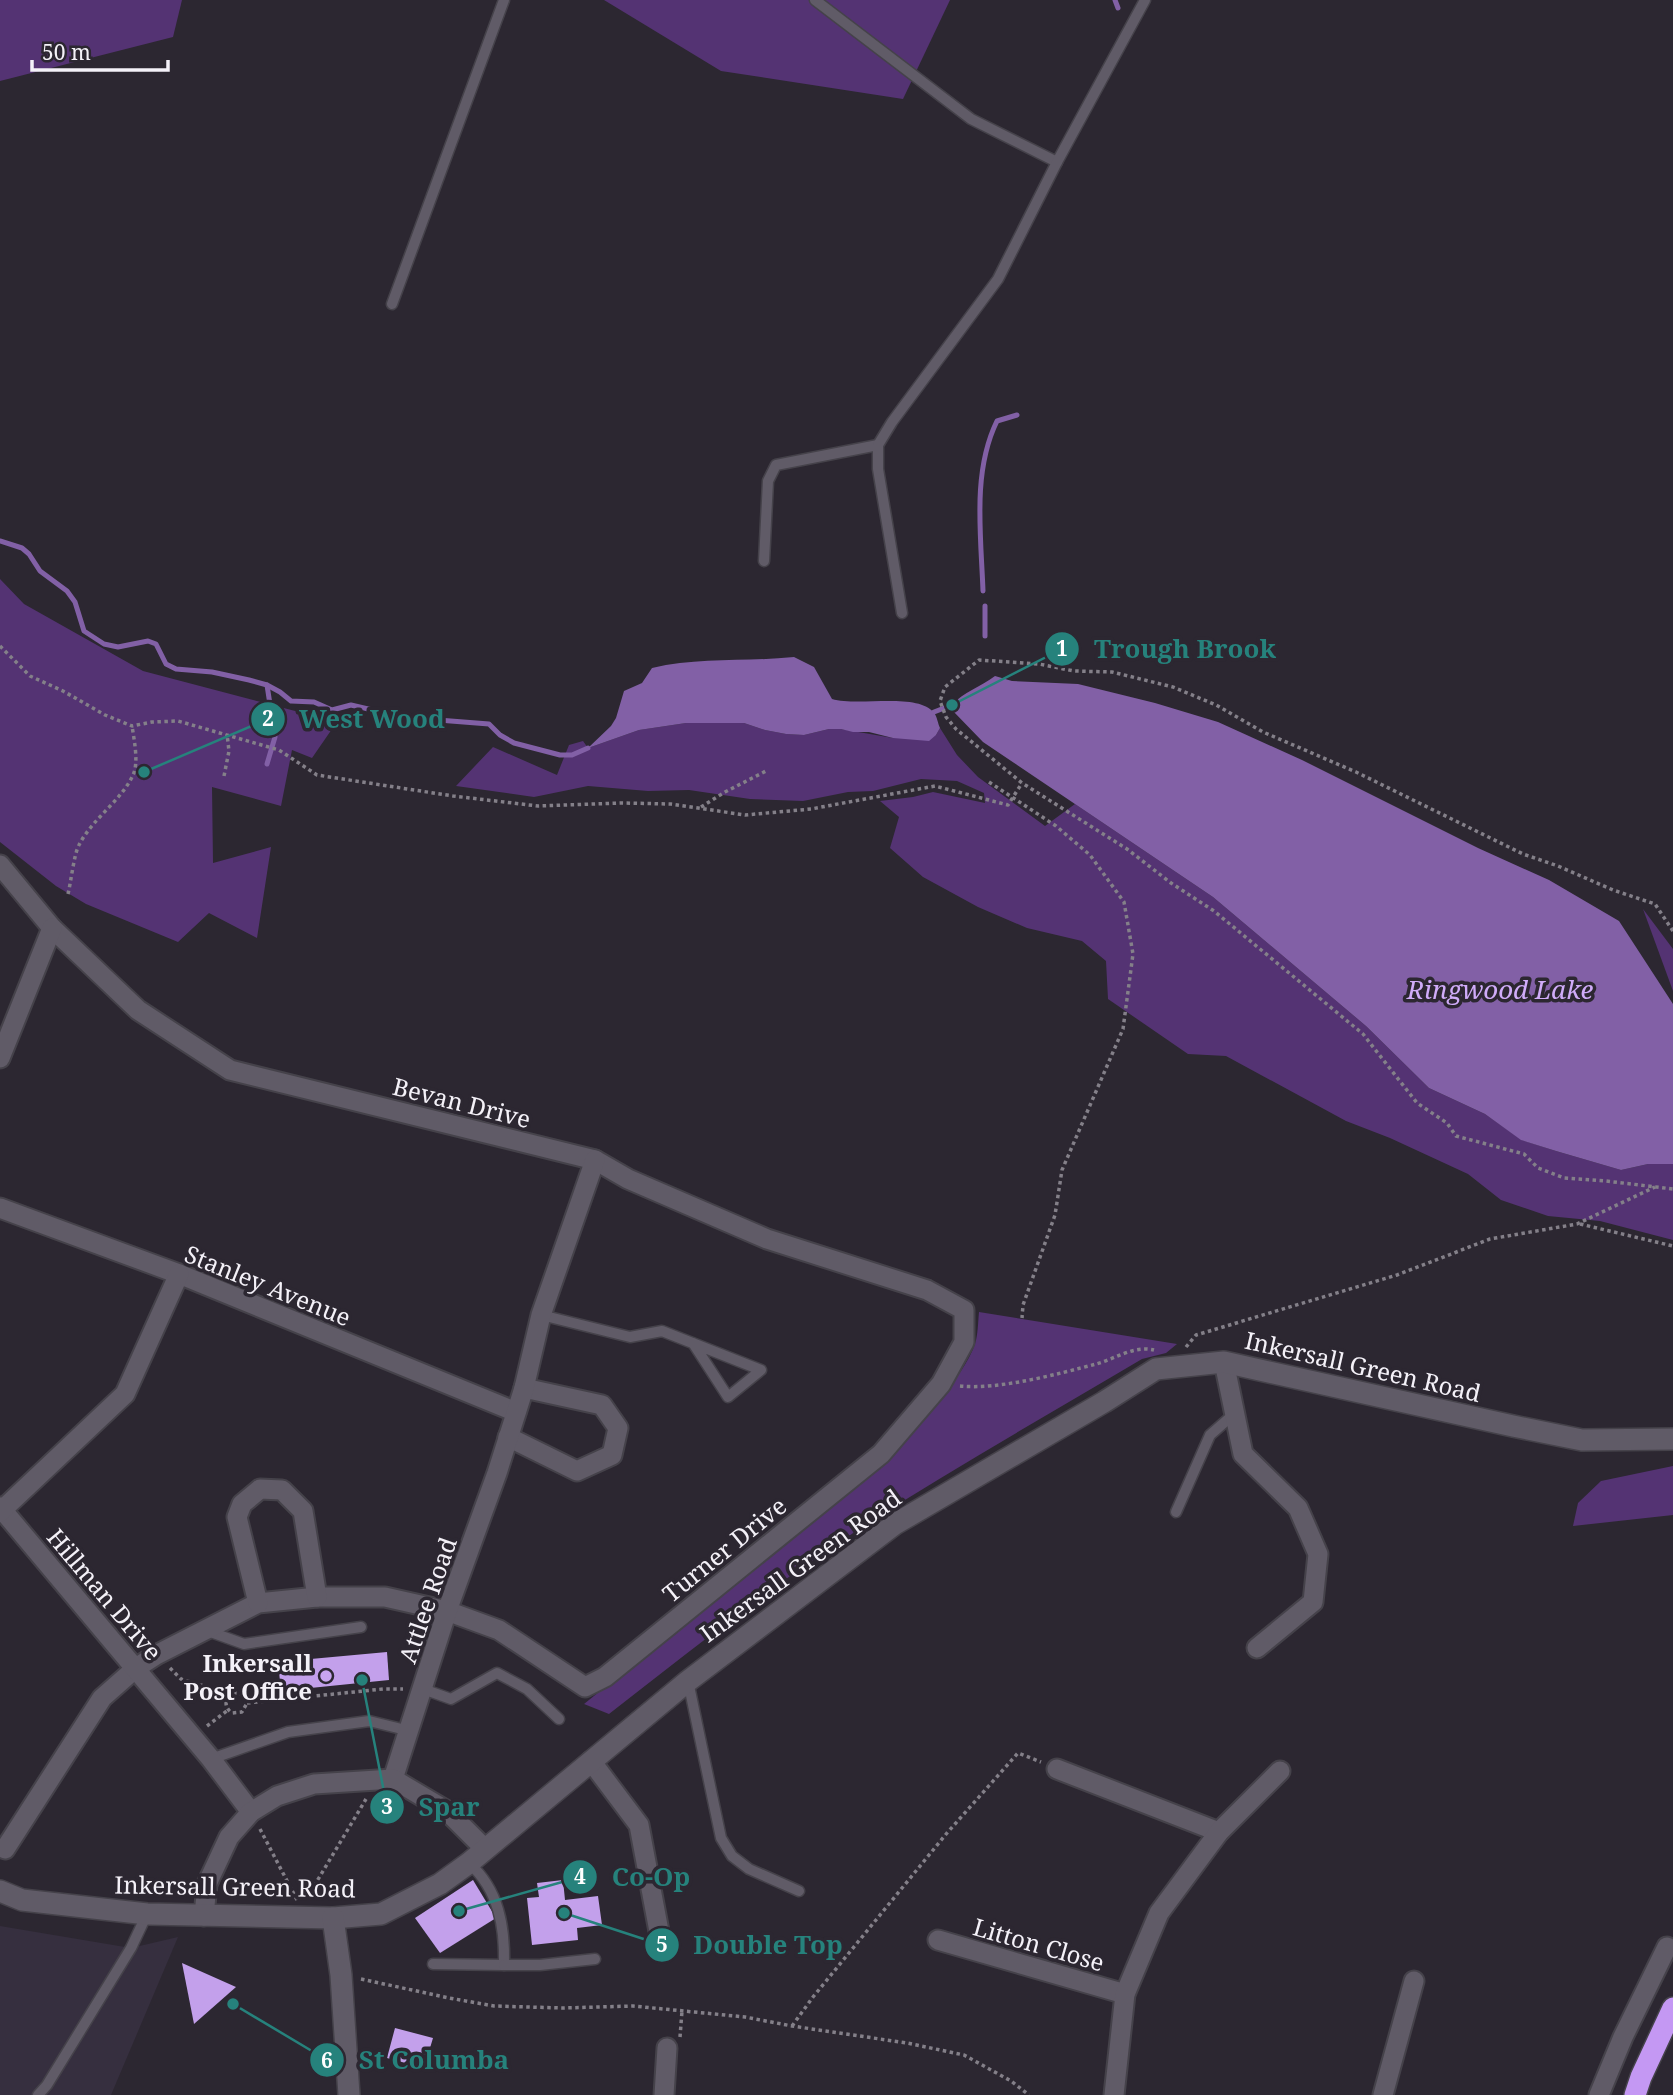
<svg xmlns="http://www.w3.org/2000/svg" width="1673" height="2095" viewBox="0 0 1673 2095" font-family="'Noto Serif',serif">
<rect width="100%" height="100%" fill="#2c2731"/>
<path fill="#362f3f" d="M 0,1926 L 131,1948 L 178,1937 L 111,2095 L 0,2095 Z"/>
<g fill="#543373">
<path d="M 0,0 L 182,0 L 173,37 L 0,81 Z"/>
<path d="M 604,0 L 950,0 L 903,99 L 721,71 Z"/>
<path d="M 0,579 L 24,604 L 143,671 L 299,712 L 329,717 L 332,729 L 312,758 L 292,750 L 281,806 L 212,787 L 213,863 L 271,847 L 257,938 L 209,913 L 178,942 L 86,904 L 56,886 L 0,842 Z"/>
<path d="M 686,723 L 744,723 L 765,730 L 786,734 L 804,735 L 829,729 L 841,729 L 893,738 L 936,735 L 940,728 L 957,755 L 978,777 L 1045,826 L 1075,804 L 1213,897 L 1366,1026 L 1429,1088 L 1485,1114 L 1522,1140 L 1556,1151 L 1621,1170 L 1648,1164 L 1673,1164 L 1673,1240 L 1600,1221 L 1548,1216 L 1501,1200 L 1468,1174 L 1390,1138 L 1346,1121 L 1226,1056 L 1188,1054 L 1108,999 L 1106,961 L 1082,941 L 1027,928 L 978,907 L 923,877 L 890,848 L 899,817 L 880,801 L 913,797 L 933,792 L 985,803 L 984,793 L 957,781 L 921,779 L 873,791 L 848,792 L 803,801 L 750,799 L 689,790 L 648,791 L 588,786 L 534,797 L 456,786 L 493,747 L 557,775 L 569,745 L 583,741 L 588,748 L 639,730 Z"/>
<path d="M 1643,909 L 1673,949 L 1673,991 Z"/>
<path d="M 979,1312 L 1177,1344 L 1166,1353 L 1142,1359 C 1033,1424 921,1486 816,1558 C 745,1607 677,1661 609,1714 L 584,1704 L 888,1459 C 913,1435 964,1376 975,1344 C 978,1335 978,1322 979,1312 Z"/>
<path d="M 1673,1466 L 1673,1515 L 1573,1526 L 1578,1503 L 1601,1481 Z"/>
</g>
<g fill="#8260a6">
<path d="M 794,657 L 814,667 L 832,699 C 858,707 918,692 934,713 C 937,716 938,724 940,728 L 936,735 L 929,741 L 893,738 L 869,732 L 853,732 L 841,729 L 829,729 L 804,735 L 786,734 L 765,730 L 744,723 L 686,723 L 639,730 L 588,748 L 611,726 L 616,718 L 624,691 L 642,683 L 652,668 C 699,657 747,662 794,657 Z"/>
<path d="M 995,676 L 1012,681 L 1078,684 L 1155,703 L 1218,722 L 1302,760 L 1478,848 L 1549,880 L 1619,921 L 1673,1004 L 1673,1164 L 1648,1164 L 1621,1170 L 1556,1151 L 1521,1140 L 1485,1114 L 1429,1088 L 1366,1026 L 1213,897 L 983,742 L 953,711 L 952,705 C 963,692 981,687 995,676 Z"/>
</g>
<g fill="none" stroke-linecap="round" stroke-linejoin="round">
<g stroke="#8260a6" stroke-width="5">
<path d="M 1115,0 L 1118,8"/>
<path d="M 0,541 L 22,548 L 29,554 L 40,571 L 67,591 L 75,602 L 84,631 L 104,644 L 118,647 L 148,641 L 156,644 L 166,664 L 176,669 L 212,672 L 249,680 L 267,685 L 280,692 L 291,701 L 314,702 L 332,710 L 351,705 L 424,722 L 438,720 L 489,724 L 500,735 L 514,743 L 560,755 L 572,755 L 588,748"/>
<path d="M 983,591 C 981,535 972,472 997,421 L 1017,415"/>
<path d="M 985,606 L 985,636"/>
<path d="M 934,712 L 952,705"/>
<path d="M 267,764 L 275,737 L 267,685"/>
</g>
</g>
<g fill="#c3a0eb">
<path d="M 387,1652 L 389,1680 L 281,1691 L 278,1662 Z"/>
<path d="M 473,1880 L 496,1918 L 440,1953 L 415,1918 Z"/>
<path d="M 563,1880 L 565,1900 L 598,1896 L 602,1925 L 577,1928 L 578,1940 L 532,1945 L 527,1898 L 539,1897 L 537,1883 Z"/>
<path d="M 182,1963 L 236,1987 L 194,2024 Z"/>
<path d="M 395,2028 L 433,2038 L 427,2058 L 415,2055 L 413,2065 L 387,2058 Z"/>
</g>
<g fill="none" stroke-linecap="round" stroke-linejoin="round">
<defs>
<g id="lane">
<path d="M 815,0 L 971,119 L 1057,162"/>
<path d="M 392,304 L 504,0"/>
<path d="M 764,561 L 768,481 L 776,465 L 878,445"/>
<path d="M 902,613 L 878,469 L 878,445 L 892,422 L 998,279 L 1057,162 L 1145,0"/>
<path d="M 541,1315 L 630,1337 L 662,1331 L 761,1370 L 728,1397 L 693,1343"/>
<path d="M 1176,1512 L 1210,1435 L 1234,1414"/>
<path d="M 205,1630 L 244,1644 L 361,1627"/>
<path d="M 688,1681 L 721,1838 L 732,1856 L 749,1869 L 799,1891"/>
<path d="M 423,1689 L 451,1699 L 497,1673 L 527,1689 L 559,1719"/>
<path d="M 211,1759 L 288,1732 L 369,1721 L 410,1731"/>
<path d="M 433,1964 L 504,1965 C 505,1927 499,1890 469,1863"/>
<path d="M 504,1965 L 540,1965 L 595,1959"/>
<path d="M 38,2095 L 47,2085 L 131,1948 L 147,1914"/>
</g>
<g id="street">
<path d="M 0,865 L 52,928 L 138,1010 L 230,1070 L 595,1160 L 628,1179 L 767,1239 L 927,1290 L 964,1310 L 964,1342 L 941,1384 L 881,1454 L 605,1677 L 585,1687 L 499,1630 L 447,1611 L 385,1597 L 317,1597 L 258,1603 L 156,1655 L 136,1668 L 102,1698 L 5,1849"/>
<path d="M 0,1058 L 52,928"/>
<path d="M 0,1208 L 179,1274 L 516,1412"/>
<path d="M 1224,1362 L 1243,1454 L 1298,1508 L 1318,1554 L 1313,1602 L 1257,1648"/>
<path d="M 508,1437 L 577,1471 L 612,1455 L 618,1428 L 602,1405 L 524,1388"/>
<path d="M 0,1507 L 211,1759 L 251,1812"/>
<path d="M 0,1512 L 125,1394 L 179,1274"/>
<path d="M 258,1603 L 237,1517 L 242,1504 L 260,1489 L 282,1490 L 303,1511 L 317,1597"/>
<path d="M 591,1761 L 639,1825 L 661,1942"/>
<path d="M 1057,1769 L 1219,1832"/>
<path d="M 393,1779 L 447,1611 L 497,1473 L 524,1388 L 541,1315 L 595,1160"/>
<path d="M 204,1916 L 207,1884 L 229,1837 L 251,1812 L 277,1796 L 314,1784 L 393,1779 L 447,1811 L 485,1849"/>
<path d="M 938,1940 L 1125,1994"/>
<path d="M 664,2095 L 667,2048"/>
<path d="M 1114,2095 L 1125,1994 L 1159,1913 L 1219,1832 L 1280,1771"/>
<path d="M 1383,2095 L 1414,1981"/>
<path d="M 1599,2095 L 1623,2037 L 1667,1947"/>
</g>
<g id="secondary">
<path d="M 0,1891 L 22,1900 L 147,1914 L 333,1918 L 381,1914 L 440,1884 L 469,1863 L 688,1681 L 895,1524 L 1104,1402 L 1156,1369 L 1224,1362 L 1513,1426 L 1582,1440 L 1673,1439"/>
<path d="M 333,1918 L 341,1975 L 349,2095"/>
</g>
<path id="highway" d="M 1635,2095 L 1641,2077 L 1673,2008"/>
</defs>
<use href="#lane" stroke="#45424a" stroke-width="13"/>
<use href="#street" stroke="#45424a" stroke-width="23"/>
<use href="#secondary" stroke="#45424a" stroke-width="24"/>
<use href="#highway" stroke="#45424a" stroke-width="24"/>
<g stroke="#848089" stroke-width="3.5" stroke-dasharray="3.5 3.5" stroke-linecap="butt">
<path d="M 0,646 L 30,676 L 63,691 L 105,715 L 132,726 L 152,722 L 178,721 L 279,750 L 317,775 L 453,796 L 538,806 L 623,803 L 671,804 L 745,815 L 811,809 L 935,786 L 1008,805 L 1022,783"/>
<path d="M 224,776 L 229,751 L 227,734"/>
<path d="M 989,782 L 1056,826 L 1090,855 L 1124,902 L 1133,954 L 1123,1029 L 1062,1170 L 1055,1215 L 1023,1305 L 1022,1318"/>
<path d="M 701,807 L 725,792 L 768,770"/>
<path d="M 68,894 C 71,882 74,854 79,845 C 92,819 122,800 133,775 C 139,763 134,739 132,726"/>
<path d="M 1673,931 L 1655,904 L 1613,890 L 1558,866 L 1523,854 L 1356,772 L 1263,732 L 1216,705 L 1173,687 L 1112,672 L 1074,671 L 1039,664 L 979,660 L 945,687 L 940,701 L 946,717 L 956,729 L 1022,783 L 1127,849 L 1171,883 L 1214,911 L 1363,1034 L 1417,1103 L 1447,1123 L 1456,1136 L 1524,1154 L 1538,1168 L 1564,1178 L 1606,1181 L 1673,1189"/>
<path d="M 1580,1224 L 1673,1246"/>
<path d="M 1186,1347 L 1196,1335 L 1397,1275 L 1490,1239 L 1577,1224 L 1655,1187"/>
<path d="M 960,1386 C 999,1390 1058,1374 1096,1364 C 1115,1359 1134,1345 1154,1350"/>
<path d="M 170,1668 L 181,1679 L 230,1694 C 239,1691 244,1694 247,1703 L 242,1712 L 232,1713 C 225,1708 224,1701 230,1694"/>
<path d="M 247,1703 L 383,1689 L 403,1689"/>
<path d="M 207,1726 L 228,1710"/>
<path d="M 260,1829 L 297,1900"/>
<path d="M 307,1898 L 366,1799"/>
<path d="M 361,1979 L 449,1998 L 494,2006 L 563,2008 L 633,2006 L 745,2017 L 792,2026 L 907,2043 L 964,2055 L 1011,2081 L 1029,2095"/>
<path d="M 792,2026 L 813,1997 L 947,1833 L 1018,1753 L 1041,1762"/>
<path d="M 680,2037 L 682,2011"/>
</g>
<use href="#lane" stroke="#605b67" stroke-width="10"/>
<use href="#street" stroke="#605b67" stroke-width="19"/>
<use href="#secondary" stroke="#605b67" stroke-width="21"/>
<use href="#highway" stroke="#c498f3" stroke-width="21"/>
</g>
<circle fill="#c8a5ef" stroke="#2c2731" stroke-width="2.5" cx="326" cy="1676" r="7"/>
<g text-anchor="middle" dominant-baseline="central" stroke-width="7" stroke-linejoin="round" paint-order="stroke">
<g font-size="24" fill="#f4f1f8" stroke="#2c2731">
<text transform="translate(462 1102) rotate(14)">Bevan Drive</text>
<text transform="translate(268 1285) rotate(22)">Stanley Avenue</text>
<text transform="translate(1363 1366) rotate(13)">Inkersall Green Road</text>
<text transform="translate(724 1549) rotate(-39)">Turner Drive</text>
<text transform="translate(800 1565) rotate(-36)">Inkersall Green Road</text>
<text transform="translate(105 1594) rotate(50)">Hillman Drive</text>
<text transform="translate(427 1600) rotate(-71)">Attlee Road</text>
<text transform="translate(235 1886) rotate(1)">Inkersall Green Road</text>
<text transform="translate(1039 1944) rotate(16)">Litton Close</text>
</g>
<g font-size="24" font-weight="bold" fill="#f4f1f8" stroke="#2c2731" text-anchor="end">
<text x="312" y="1662">Inkersall<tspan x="312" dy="28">Post Office</tspan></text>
</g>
<g font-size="26" font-style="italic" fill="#d0acf9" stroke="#2c2731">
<text x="1500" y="989">Ringwood Lake</text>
</g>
</g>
<path fill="none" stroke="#26827c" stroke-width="2.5" d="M952 705L1062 649M144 772L268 719M362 1680L387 1807M459 1911L580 1877M564 1913L662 1945M233 2004L327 2060"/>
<g fill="#26827c" stroke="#2c2731" stroke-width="2.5">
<circle cx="952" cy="705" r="7"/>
<circle cx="144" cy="772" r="7"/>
<circle cx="362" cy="1680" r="7"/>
<circle cx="459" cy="1911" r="7"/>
<circle cx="564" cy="1913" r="7"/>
<circle cx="233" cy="2004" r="7"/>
<circle cx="1062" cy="649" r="18"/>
<circle cx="268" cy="719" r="18"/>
<circle cx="387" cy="1807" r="18"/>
<circle cx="580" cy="1877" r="18"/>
<circle cx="662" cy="1945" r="18"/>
<circle cx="327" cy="2060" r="18"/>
</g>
<g font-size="21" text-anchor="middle" font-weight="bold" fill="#fff">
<text x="1062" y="656">1</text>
<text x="268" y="726">2</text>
<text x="387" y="1814">3</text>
<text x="580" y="1884">4</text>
<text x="662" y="1952">5</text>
<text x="327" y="2068">6</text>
</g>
<g font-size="26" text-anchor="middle" font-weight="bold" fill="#26827c" stroke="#2c2731" stroke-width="7" stroke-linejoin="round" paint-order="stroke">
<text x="1185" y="658">Trough Brook</text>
<text x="372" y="728">West Wood</text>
<text x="449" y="1816">Spar</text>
<text x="651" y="1886">Co-Op</text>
<text x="768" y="1954">Double Top</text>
<text x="434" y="2069">St Columba</text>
</g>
<path d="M32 60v10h136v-10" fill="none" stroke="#f4f1f8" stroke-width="3.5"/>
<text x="42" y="60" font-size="21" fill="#f4f1f8" stroke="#2c2731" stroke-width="5" paint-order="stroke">50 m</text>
</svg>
